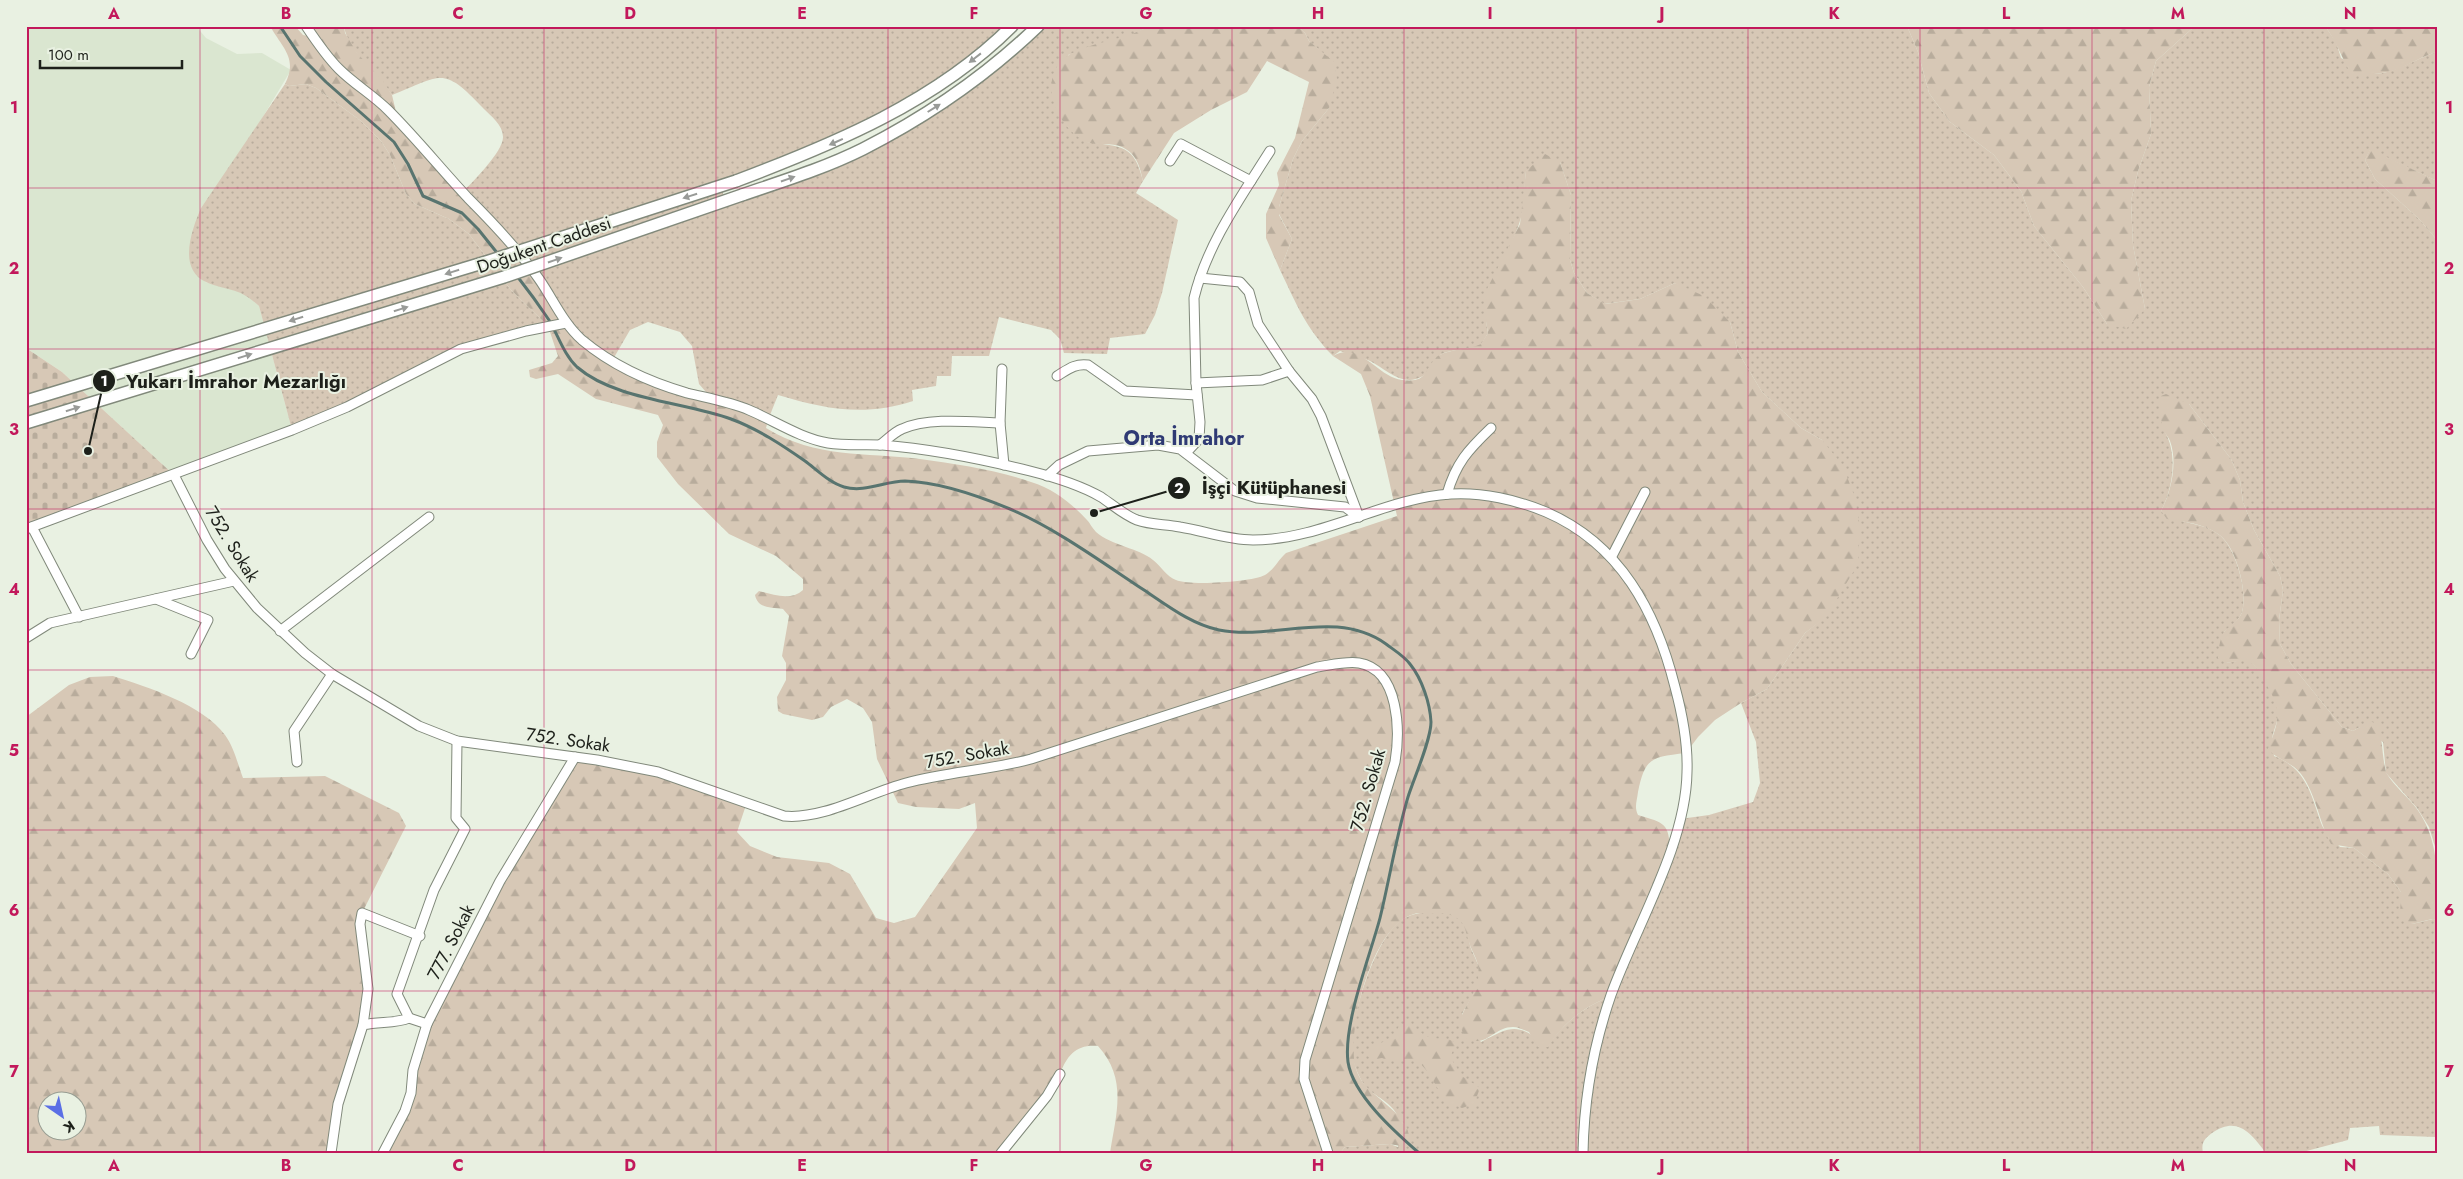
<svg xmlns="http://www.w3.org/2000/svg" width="2463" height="1179" viewBox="0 0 2463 1179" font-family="Jost,sans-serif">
<defs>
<pattern id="grass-dots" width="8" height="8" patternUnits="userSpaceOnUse" patternTransform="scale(1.25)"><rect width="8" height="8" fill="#d7c8b6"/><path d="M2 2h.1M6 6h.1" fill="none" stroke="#b8ac9c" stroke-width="1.8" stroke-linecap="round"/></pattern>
<pattern id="forest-firs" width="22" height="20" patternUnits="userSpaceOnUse" patternTransform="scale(1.25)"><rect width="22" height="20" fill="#d7c8b6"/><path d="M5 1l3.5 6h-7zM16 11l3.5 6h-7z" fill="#b8ac9c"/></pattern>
<pattern id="cemetery-stones" width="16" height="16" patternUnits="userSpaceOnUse" patternTransform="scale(1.25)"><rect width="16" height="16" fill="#d7c8b6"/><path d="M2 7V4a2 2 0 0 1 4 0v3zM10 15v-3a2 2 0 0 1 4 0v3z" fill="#b8ac9c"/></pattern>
</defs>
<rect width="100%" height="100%" fill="#e9f1e2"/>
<path fill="#dae6d0" d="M 26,26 L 196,26 L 206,38 L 237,54 L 262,53 L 291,70 L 246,145 L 201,208 L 205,282 L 245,293 L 259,306 L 292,430 L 174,475 L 62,372 L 26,348 Z"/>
<g fill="url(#grass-dots)">
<path d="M 344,26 L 1012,26 L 903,106 L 721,186 L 725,200 L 812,171 L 913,121 L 1038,26 L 1149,26 L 1135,34 L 1068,55 L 1087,142 C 1122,147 1134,144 1143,181 L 1136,193 L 1178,220 L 1162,293 L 1155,315 L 1145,334 L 1110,338 L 1107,354 L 1064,353 L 1060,339 L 1051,330 L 999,317 L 989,356 L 952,356 L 951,376 L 937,376 L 936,386 L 912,390 L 913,401 C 864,417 825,409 778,395 L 768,420 L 713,400 L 699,384 L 692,346 L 680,332 L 648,322 L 630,330 L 612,361 L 579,337 L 463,192 C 473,181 503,152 503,137 C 503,125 491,116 484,109 C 443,66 444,74 392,95 C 378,73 348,53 344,26 Z"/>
<path d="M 1297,26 L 1907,26 L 1918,52 L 1929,93 L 1950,122 L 1994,155 L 2021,191 L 2034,226 L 2083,287 L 2107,324 L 2145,309 L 2133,245 L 2131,201 L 2138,171 L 2151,134 L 2149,87 L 2156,61 L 2195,26 L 2325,26 L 2336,42 L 2341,58 C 2352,63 2363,71 2374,73 C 2388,77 2421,56 2437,52 L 2437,181 L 2370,150 L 2365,160 L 2375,179 L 2419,219 L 2437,240 L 2437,853 L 2429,827 L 2417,808 L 2386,773 L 2383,742 L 2360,727 L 2353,731 L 2342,727 L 2291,664 L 2280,644 L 2279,620 L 2283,590 L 2280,576 L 2254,530 L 2243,502 L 2240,480 L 2231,459 L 2189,404 L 2165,432 C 2178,455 2173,488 2161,511 C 2168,514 2175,518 2182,521 C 2195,525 2206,525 2218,534 C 2236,546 2248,593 2242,612 C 2239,621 2230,627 2224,632 L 2226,663 L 2248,659 C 2261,670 2276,693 2278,710 C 2279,722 2272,732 2272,741 C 2272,746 2274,751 2274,756 C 2306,768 2311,794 2321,823 C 2324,832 2334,840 2340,847 L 2354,848 L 2388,874 L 2401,892 L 2402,906 L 2412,924 L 2433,919 L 2437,920 L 2436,1137 L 2380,1135 L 2379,1126 L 2350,1128 L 2348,1140 L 2299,1153 L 2266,1153 C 2250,1132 2237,1116 2212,1133 C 2204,1139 2201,1143 2203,1153 L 1340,1153 L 1345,1147 L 1390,1144 L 1398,1147 C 1398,1139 1401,1124 1398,1117 C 1392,1102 1375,1097 1365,1086 C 1362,1082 1358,1074 1356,1069 C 1342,1038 1372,942 1400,921 C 1414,910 1449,907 1463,922 C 1469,929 1468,943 1472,951 C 1476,960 1482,970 1479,980 C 1476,992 1468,1003 1462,1014 L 1481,1042 C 1514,1024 1518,1024 1548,1046 C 1564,1022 1584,1007 1611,996 L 1680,819 L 1709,815 L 1753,802 L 1760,783 L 1756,742 L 1741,703 L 1767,689 L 1805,633 L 1826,616 L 1841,590 L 1822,440 L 1801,428 L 1762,392 L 1738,352 L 1730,322 L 1675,283 L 1640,299 L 1604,304 L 1587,293 L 1574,273 L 1570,260 L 1571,195 L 1560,162 L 1526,171 C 1524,188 1525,208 1519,224 C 1506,263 1479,289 1488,333 L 1481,345 C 1470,350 1459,349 1447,352 C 1433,355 1434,370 1423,376 C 1403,388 1387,370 1370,361 C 1361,357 1350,355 1340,351 L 1333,356 C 1305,327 1297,305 1280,270 L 1292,239 L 1279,214 L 1279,207 L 1293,159 L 1302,141 L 1329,108 L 1319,50 L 1309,41 L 1305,33 Z"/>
<path d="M 285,84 L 289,86 L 306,84 L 316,88 L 361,121 L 381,141 L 390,155 L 406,194 L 415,204 L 449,219 L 469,234 L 511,290 L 548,326 L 481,343 L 292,430 L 259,306 C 237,286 229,292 206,282 C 177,269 192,229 201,208 Z"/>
</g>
<g fill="url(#forest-firs)" fill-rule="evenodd">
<path d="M 270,26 L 295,26 L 303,35 L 312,37 L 306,26 L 344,26 L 345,33 L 357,53 L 383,81 L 392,95 L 398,120 L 499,230 L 566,323 L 622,368 L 768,420 L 766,428 C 817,459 864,452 920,459 C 957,464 996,470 1031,482 C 1054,489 1071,503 1087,520 C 1090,523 1092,528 1096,532 C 1112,546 1139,548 1153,560 C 1161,566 1167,577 1176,580 C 1189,586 1252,582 1265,575 C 1274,570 1278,560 1286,553 L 1397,516 L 1370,396 L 1361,374 L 1333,356 C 1360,340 1377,377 1402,380 C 1429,383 1423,370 1437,357 C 1446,349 1469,350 1481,344 L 1488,333 L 1484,310 L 1486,291 L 1520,224 L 1526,171 L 1545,154 L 1560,162 L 1571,195 L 1570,260 L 1574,273 L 1587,293 L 1605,304 L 1640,299 L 1675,283 L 1704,296 L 1730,322 L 1738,352 L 1762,392 L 1801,428 L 1822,440 L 1843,466 L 1854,495 L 1860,526 L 1858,564 L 1826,617 L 1805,633 L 1767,689 L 1741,703 L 1715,720 L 1698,737 L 1686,753 C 1652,757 1645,757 1638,792 C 1637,801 1634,807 1638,815 C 1665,823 1669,823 1670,851 L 1611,996 C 1584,1007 1564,1022 1548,1047 L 1538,1047 L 1529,1032 C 1524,1030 1518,1027 1513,1027 C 1493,1027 1487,1049 1465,1038 L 1459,1023 C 1465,1003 1482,988 1478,966 C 1477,958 1471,950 1469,942 C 1465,931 1466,923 1455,917 C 1446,912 1439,913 1429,914 C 1424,914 1419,912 1414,914 C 1372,926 1347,1026 1355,1065 C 1356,1071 1361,1081 1365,1085 C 1377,1100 1419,1122 1407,1147 L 1389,1144 L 1345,1147 L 1340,1153 L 1110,1153 C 1116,1114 1128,1079 1098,1046 C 1077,1044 1067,1055 1060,1074 L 1001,1153 L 383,1153 L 405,1111 L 417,1052 L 500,881 L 576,759 L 658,772 L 747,802 L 737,832 L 750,846 L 777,857 L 829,863 L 850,874 L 876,918 L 894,923 L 915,917 L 977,828 L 975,803 L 959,809 L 916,807 L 898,803 L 877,759 L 872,722 L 863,708 L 847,699 L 831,707 L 823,717 L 812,720 L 783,714 L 778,711 L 777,697 L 786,680 L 786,663 L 782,656 L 789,616 L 783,609 C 771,607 758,609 755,595 L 759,591 C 774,595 791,601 803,590 L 803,579 L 776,556 L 729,534 L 678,484 L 657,457 L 657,442 L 663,425 L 658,415 L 596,399 L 558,374 L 536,379 L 530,377 L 529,370 L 552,363 L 558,356 L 548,326 L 511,290 L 469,234 L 449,219 L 415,204 L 406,194 L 390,155 L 381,141 L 361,121 L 316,88 L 306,84 L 289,86 L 285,84 C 298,58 283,49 270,26 Z"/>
<path d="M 1149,26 L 1297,26 L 1305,33 L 1309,41 L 1334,62 L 1337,79 L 1329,108 L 1302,141 L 1293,159 L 1279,207 L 1279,215 L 1292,239 L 1280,270 L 1266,238 L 1266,214 L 1279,185 L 1277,173 L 1295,138 L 1309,82 L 1267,61 L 1247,92 L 1211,110 L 1174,133 L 1143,181 C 1140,167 1137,154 1122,147 C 1111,142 1098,146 1087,142 C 1057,129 1036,79 1066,57 C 1087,42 1124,41 1149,26 Z"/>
<path d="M 1907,26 L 2195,26 L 2156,61 L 2149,87 L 2151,134 L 2138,171 L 2131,201 L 2133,245 L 2145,309 L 2126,329 L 2107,324 L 2083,287 L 2034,226 L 2021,191 L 1994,155 L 1950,122 L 1929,93 L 1918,52 Z"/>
<path d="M 2325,26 L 2437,26 L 2437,52 C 2422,56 2411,64 2398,69 C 2383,75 2366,74 2351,74 C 2342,58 2336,41 2325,26 Z"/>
<path d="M 2370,149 L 2437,181 L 2437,240 L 2419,219 L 2375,179 L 2365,160 Z"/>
<path d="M 2166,394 L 2189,404 L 2231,459 L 2240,480 L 2243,502 L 2254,530 L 2280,576 L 2283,590 L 2279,620 L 2280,644 L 2291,664 L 2342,727 L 2353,731 L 2370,721 L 2379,725 C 2382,736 2383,767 2387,774 C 2395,787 2408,797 2417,809 C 2441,843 2437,881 2437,920 L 2432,919 L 2412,924 L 2400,917 L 2401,892 L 2388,874 L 2354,848 L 2331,844 C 2319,822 2316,794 2301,774 C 2292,762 2277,760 2268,749 C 2279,721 2282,712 2267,685 C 2261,674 2257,667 2248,660 L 2226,663 L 2218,658 C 2219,650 2219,640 2224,632 C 2230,625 2239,621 2242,612 C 2248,592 2236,545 2218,534 C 2202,523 2185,522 2167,519 L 2161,511 C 2171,492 2178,463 2170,441 C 2169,438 2166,435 2164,431 C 2160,421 2160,407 2161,396 Z"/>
<path d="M 113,676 C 148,687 203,705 225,735 C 234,747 238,765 243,778 L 325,776 L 399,813 L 406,826 L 362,913 L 368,989 L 331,1153 L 26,1153 L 26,717 L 69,685 L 90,677 ZM 48,1102 L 78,1102 L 78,1132 L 48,1132 Z"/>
<path d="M 1400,1025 C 1417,1024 1419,1036 1434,1038 C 1443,1040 1448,1036 1456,1044 L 1450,1057 L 1462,1076 L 1480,1088 L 1474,1104 L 1462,1108 L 1449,1103 L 1443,1097 L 1427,1071 L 1419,1062 C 1406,1058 1393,1064 1382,1058 L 1372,1060 L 1368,1056 L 1368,1050 L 1392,1037 Z"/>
</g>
<path fill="url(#cemetery-stones)" d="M 26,348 L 62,372 L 174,475 L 32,527 L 26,519 Z"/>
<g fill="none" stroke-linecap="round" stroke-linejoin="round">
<g stroke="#58746f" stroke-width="3">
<path d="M 280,26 L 300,56 L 326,82 L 394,142 L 408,164 L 423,196 L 462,213 L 478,229 L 498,254"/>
<path d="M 502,259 L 513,271"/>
<path d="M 517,276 C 528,290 539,305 549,320 C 558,335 564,355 577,367 C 615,400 685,402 731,419 C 758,429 782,445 805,461 C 817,470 830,483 844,487 C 865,493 885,481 905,481 C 940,482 979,496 1010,509 C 1055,528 1103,563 1144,590 C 1168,606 1191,624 1219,630 C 1275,641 1335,608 1386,644 C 1394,650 1404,656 1410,664 C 1422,679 1430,703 1431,722 C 1431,740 1414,778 1408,797 C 1396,837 1390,877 1380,918 C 1370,956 1343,1024 1348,1062 C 1353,1095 1395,1132 1419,1153"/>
</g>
<defs>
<g id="minor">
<path d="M 306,26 C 316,41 326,56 339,69 C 354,84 373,95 388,110 C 416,138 441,169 468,198 C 493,223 518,249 539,279 C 553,299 563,323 582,340 C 612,365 649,382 687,393 C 707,398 730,402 749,410 C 775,421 800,438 828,443 C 846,446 864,444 882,445 C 931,449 982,459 1030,471 C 1054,477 1080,485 1101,497 C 1113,505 1124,515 1137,520 C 1151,525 1165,524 1180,527 C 1205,531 1227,540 1253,540 C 1323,540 1383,498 1451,494 C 1482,492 1517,500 1546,512 C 1620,544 1656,611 1675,687 C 1682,713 1688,745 1687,772 C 1686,845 1636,926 1611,995 C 1593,1047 1584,1098 1583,1153"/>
<path d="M 1170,161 L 1181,144 L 1251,181"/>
<path d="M 1200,278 L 1240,282 L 1249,292 L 1258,324 L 1289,371 L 1312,399 L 1321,416 L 1359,517"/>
<path d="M 1002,369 L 1000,423 L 1004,465"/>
<path d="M 1057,376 C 1067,370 1075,363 1088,365 L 1125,391 L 1197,395"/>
<path d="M 1196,383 L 1262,380 L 1289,371"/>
<path d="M 880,445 C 887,440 894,432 902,429 C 929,417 971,422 1000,423"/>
<path d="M 1186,453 L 1199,439 L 1200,422 L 1196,383 L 1194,298 C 1207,244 1241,197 1270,151"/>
<path d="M 174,475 L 207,540 L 225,569 L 257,608 L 305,653 L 332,674 L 419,726 L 457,741 L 597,760 L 658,772 L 784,816 C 823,820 868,793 906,783 C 947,772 990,770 1031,759 L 1317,667 C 1331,665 1346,661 1359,663 C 1400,670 1400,732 1395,762 L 1305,1060 L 1304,1079 L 1328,1153"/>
<path d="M 1047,476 L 1059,465 L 1088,451 L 1158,445 L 1180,449 L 1235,491 L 1257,498 L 1345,507 L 1359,517"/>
<path d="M 1447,494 C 1456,463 1468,450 1491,428"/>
<path d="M 32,527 L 79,617"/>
<path d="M 26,529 L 292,430 L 347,407 L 461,349 L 526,331 L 566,323"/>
<path d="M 1612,556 L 1645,492"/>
<path d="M 156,599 L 208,620 L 191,654"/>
<path d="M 280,631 L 429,517"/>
<path d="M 26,638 L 50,623 L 234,581"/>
<path d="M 297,762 L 294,731 L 332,674"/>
<path d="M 409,1018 L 427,1024"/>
<path d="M 363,1025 L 368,989 L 360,924 L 362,913 L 420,936"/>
<path d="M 331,1153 L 338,1104 L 363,1025 C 379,1021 395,1024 409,1018 L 397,994 L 434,890 L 465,829 L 456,818 L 457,741"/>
<path d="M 383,1153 L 405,1111 L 411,1093 L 413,1070 L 427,1024 L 500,881 L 575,757"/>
<path d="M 1001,1153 L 1047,1096 L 1060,1074"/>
</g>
<g id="major">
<path d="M 736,181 C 834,144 936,102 1012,26"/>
<path d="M 742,195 C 783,181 825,168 863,149 C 928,116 986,76 1038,26"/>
</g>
</defs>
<use href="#minor" stroke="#81897b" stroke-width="11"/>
<use href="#major" stroke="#81897b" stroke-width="14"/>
<use href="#minor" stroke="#fff" stroke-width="9"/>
<use href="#major" stroke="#fff" stroke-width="11"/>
<defs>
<g id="major-bridge">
<path d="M 26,401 L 489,261 L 736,181"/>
<path d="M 26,423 L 504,277 L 742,195"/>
</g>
</defs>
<use href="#major-bridge" stroke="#81897b" stroke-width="14" stroke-linecap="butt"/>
<use href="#major-bridge" stroke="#fff" stroke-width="11"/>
</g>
<defs><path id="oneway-solid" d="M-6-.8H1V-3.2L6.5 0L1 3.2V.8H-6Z" transform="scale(1.25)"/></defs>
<g fill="#999b98">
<use href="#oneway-solid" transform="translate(975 58) rotate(142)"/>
<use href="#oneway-solid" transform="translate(934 108) rotate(-32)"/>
<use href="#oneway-solid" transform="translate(836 142) rotate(156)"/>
<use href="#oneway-solid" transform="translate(788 179) rotate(-19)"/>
<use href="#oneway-solid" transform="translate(690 196) rotate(162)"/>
<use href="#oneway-solid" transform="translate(555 260) rotate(-19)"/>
<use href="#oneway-solid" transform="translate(452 272) rotate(163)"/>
<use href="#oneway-solid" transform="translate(401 309) rotate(-17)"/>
<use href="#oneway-solid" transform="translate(296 319) rotate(163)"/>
<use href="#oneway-solid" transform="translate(245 356) rotate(-17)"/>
<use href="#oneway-solid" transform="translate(73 409) rotate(-17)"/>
</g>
<path fill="none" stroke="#c2185b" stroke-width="1" stroke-opacity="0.55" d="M 200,26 L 200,1153M 372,26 L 372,1153M 544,26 L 544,1153M 716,26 L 716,1153M 888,26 L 888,1153M 1060,26 L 1060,1153M 1232,26 L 1232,1153M 1404,26 L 1404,1153M 1576,26 L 1576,1153M 1748,26 L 1748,1153M 1920,26 L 1920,1153M 2092,26 L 2092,1153M 2264,26 L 2264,1153M 26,188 L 2437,188M 26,349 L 2437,349M 26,509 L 2437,509M 26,670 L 2437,670M 26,830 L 2437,830M 26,991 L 2437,991"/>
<g text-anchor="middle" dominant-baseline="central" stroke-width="4" stroke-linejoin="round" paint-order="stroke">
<g font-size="18" fill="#1d201a" stroke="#e9f1e2">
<text transform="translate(544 245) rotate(-19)">Doğukent Caddesi</text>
<text transform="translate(232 544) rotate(58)">752. Sokak</text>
<text transform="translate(568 740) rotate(8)">752. Sokak</text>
<text transform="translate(967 755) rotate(-10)">752. Sokak</text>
<text transform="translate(1368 790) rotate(-74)">752. Sokak</text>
<text transform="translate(451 942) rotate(-63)">777. Sokak</text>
</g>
<g font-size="20" font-weight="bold" fill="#2f3a74" stroke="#e9f1e2">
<text x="1184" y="438">Orta İmrahor</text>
</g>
</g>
<path fill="none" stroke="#1d201a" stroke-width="2" d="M88 451L104 381M1094 513L1179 488"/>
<g fill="#1d201a" stroke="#e9f1e2" stroke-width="2">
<circle cx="88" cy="451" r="5"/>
<circle cx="1094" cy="513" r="5"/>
<circle cx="104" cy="381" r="12"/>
<circle cx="1179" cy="488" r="12"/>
</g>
<g font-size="15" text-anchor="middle" font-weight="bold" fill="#fff">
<text x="104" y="386">1</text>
<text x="1179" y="493">2</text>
</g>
<g font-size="19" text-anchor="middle" font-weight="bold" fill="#1d201a" stroke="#e9f1e2" stroke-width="4" stroke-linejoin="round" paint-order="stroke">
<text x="236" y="388">Yukarı İmrahor Mezarlığı</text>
<text x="1274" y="494">İşçi Kütüphanesi</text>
</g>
<rect width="2463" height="1179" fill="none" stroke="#e9f1e2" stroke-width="55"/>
<g transform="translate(62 1116) rotate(146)"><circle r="24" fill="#e9f1e2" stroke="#979d92"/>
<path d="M0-4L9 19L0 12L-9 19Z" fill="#5b6fe5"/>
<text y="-8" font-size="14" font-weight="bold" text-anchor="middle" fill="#1d201a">K</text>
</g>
<path d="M40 60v8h142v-8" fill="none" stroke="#1d201a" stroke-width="2.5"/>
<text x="48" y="60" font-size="15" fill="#1d201a" stroke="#e9f1e2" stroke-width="4" paint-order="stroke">100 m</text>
<rect x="28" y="28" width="2408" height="1124" fill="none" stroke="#c2185b" stroke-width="2"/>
<g font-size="16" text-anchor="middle" font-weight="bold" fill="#c2185b">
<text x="114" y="19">A</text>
<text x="286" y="19">B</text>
<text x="458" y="19">C</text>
<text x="630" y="19">D</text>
<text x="802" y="19">E</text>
<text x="974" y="19">F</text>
<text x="1146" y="19">G</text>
<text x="1318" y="19">H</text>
<text x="1490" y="19">I</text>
<text x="1662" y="19">J</text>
<text x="1834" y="19">K</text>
<text x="2006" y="19">L</text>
<text x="2178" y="19">M</text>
<text x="2350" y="19">N</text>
<text x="14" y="113">1</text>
<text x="2449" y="113">1</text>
<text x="14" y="274">2</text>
<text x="2449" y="274">2</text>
<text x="14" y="435">3</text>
<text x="2449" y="435">3</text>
<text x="14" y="595">4</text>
<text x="2449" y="595">4</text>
<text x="14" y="756">5</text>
<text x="2449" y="756">5</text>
<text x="14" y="916">6</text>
<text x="2449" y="916">6</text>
<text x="14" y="1077">7</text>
<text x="2449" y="1077">7</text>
<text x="114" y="1171">A</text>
<text x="286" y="1171">B</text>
<text x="458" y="1171">C</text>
<text x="630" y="1171">D</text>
<text x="802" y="1171">E</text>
<text x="974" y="1171">F</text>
<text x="1146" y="1171">G</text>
<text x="1318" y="1171">H</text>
<text x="1490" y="1171">I</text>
<text x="1662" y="1171">J</text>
<text x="1834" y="1171">K</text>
<text x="2006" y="1171">L</text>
<text x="2178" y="1171">M</text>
<text x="2350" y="1171">N</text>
</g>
</svg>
